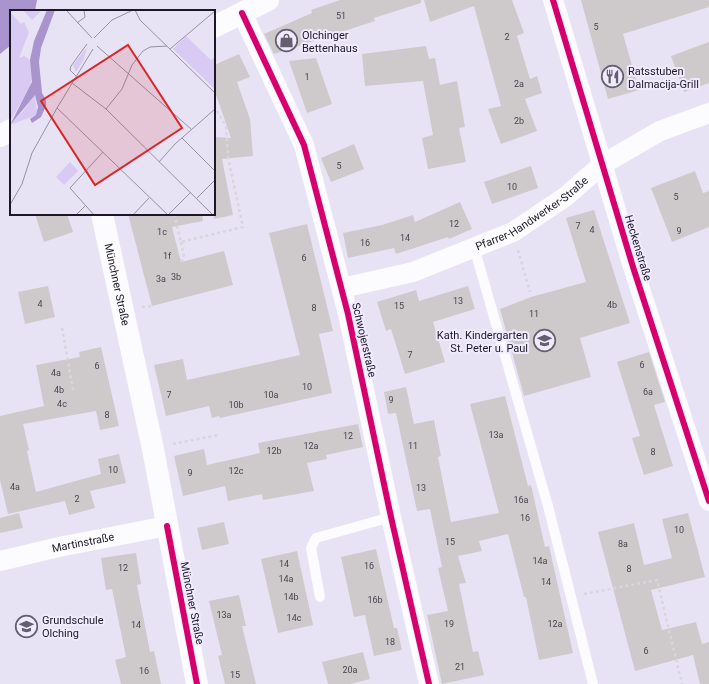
<svg xmlns="http://www.w3.org/2000/svg" width="709" height="684" viewBox="0 0 709 684" font-family="Roboto,sans-serif">
<rect width="100%" height="100%" fill="#e8e2f5"/>
<path fill="#a994ce" d="M 0,0 L 37,0 L 35,11 L 11,11 L 11,45 L 0,54 Z"/>
<g fill="#cecacc">
<path d="M 340,0 L 421,0 L 421,3 L 374,18 L 375,21 L 274,54 L 264,34 L 312,13 L 311,10 Z"/>
<path d="M 424,0 L 512,0 L 524,33 L 517,36 L 530,79 L 537,76 L 542,93 L 525,99 L 537,131 L 501,144 L 488,109 L 501,106 L 474,6 L 430,22 Z"/>
<path d="M 581,0 L 709,0 L 709,7 L 623,34 L 639,90 L 608,99 Z"/>
<path d="M 709,42 L 709,83 L 684,92 L 671,56 Z"/>
<path d="M 426,46 L 429,59 L 435,58 L 440,85 L 457,81 L 465,127 L 459,128 L 466,162 L 428,169 L 422,138 L 433,135 L 423,81 L 365,86 L 362,54 Z"/>
<path d="M 239,54 L 250,77 L 237,82 L 250,119 L 253,156 L 222,159 L 233,215 L 214,219 L 214,137 L 231,138 L 214,89 L 214,65 Z"/>
<path d="M 316,58 L 332,104 L 307,113 L 289,61 Z"/>
<path d="M 354,144 L 364,169 L 331,182 L 321,158 Z"/>
<path d="M 531,166 L 538,188 L 492,204 L 484,182 Z"/>
<path d="M 695,171 L 703,193 L 709,191 L 709,227 L 672,242 L 651,188 Z"/>
<path d="M 460,202 L 472,229 L 449,239 L 448,237 L 396,254 L 394,248 L 348,258 L 343,233 L 382,225 L 413,215 L 415,222 Z"/>
<path d="M 594,210 L 630,323 L 580,338 L 591,377 L 524,396 L 500,309 L 531,297 L 586,282 L 566,218 Z"/>
<path d="M 35,214 L 67,214 L 73,232 L 44,242 Z"/>
<path d="M 128,214 L 202,214 L 203,221 L 172,227 L 181,262 L 224,251 L 233,285 L 152,306 Z"/>
<path d="M 307,224 L 333,331 L 319,334 L 332,393 L 220,418 L 219,416 L 212,418 L 209,406 L 166,416 L 154,365 L 183,359 L 187,380 L 300,355 L 269,233 Z"/>
<path d="M 48,286 L 55,317 L 25,324 L 18,292 Z"/>
<path d="M 468,286 L 475,309 L 433,322 L 445,362 L 405,374 L 391,329 L 386,331 L 377,302 L 416,290 L 419,301 Z"/>
<path d="M 101,347 L 119,426 L 100,430 L 96,411 L 23,424 L 29,450 L 27,451 L 36,492 L 101,474 L 98,459 L 119,454 L 126,483 L 90,491 L 95,508 L 69,515 L 65,501 L 8,514 L 0,480 L 0,416 L 44,406 L 36,365 L 80,357 L 79,352 Z"/>
<path d="M 649,352 L 665,402 L 654,405 L 673,466 L 644,475 L 632,438 L 640,436 L 617,362 Z"/>
<path d="M 406,387 L 414,424 L 434,420 L 441,456 L 438,457 L 451,522 L 499,513 L 470,404 L 505,396 L 528,486 L 531,485 L 545,547 L 549,546 L 573,653 L 539,660 L 526,597 L 524,597 L 508,534 L 479,541 L 482,551 L 458,556 L 466,583 L 459,584 L 473,652 L 478,651 L 484,675 L 442,684 L 427,615 L 448,611 L 438,568 L 442,567 L 430,509 L 417,511 L 396,413 L 388,414 L 384,392 Z"/>
<path d="M 358,424 L 363,447 L 326,455 L 327,459 L 307,463 L 314,491 L 263,500 L 262,494 L 228,501 L 225,486 L 183,496 L 174,456 L 204,449 L 207,465 L 260,453 L 258,443 Z"/>
<path d="M 19,513 L 23,528 L 0,533 L 0,518 Z"/>
<path d="M 688,513 L 705,577 L 651,590 L 662,630 L 696,622 L 702,644 L 709,642 L 709,684 L 700,684 L 693,655 L 635,671 L 598,532 L 634,523 L 644,565 L 672,558 L 662,519 Z"/>
<path d="M 224,522 L 229,544 L 202,550 L 197,528 Z"/>
<path d="M 376,549 L 394,628 L 397,628 L 402,650 L 374,656 L 365,615 L 354,617 L 341,557 Z"/>
<path d="M 297,551 L 313,625 L 278,633 L 261,559 Z"/>
<path d="M 136,553 L 141,584 L 137,585 L 150,652 L 154,651 L 161,684 L 121,684 L 115,660 L 126,657 L 112,589 L 106,590 L 101,558 Z"/>
<path d="M 239,595 L 246,626 L 242,626 L 256,684 L 225,684 L 218,656 L 222,655 L 209,601 Z"/>
<path d="M 363,652 L 370,679 L 351,684 L 328,684 L 322,662 Z"/>
</g>
<g fill="none" stroke-linecap="round" stroke-linejoin="round">
<g stroke="#d8d6dc" stroke-width="2.5" stroke-dasharray="3 3" stroke-linecap="butt">
<path d="M 174,214 L 181,242 L 243,227 L 228,157 L 226,126 L 214,106"/>
<path d="M 181,242 L 184,257 L 181,262"/>
<path d="M 518,250 L 530,292"/>
<path d="M 142,307 L 152,306"/>
<path d="M 62,328 L 73,390"/>
<path d="M 173,444 L 218,435"/>
<path d="M 584,594 L 657,580 L 682,684"/>
</g>
<g stroke="#fcfbfe" stroke-width="10">
<path d="M 474,247 L 548,506 L 593,684"/>
<path d="M 320,597 L 311,548 L 316,538 L 391,517"/>
</g>
<g stroke="#fcfbfe" stroke-width="20">
<path d="M 553,0 L 633,267 L 709,501"/>
<path d="M 242,13 L 304,145 L 348,314 L 391,517 L 429,684"/>
<path id="s1" d="M 342,288 L 413,272 L 513,232 L 565,197 L 603,164 L 660,131 L 709,113"/>
<path id="s2" d="M 0,561 L 59,547 L 167,526"/>
</g>
<path stroke="#fcfbfe" stroke-width="22" d="M 214,27 L 268,0"/>
<g stroke="#fcfbfe" stroke-width="22">
<path d="M 0,136 L 11,130"/>
<path id="s3" d="M 102,214 L 153,449 L 197,684"/>
</g>
<defs>
<g id="cycleway">
<path d="M 553,0 L 633,267 L 709,501"/>
<path d="M 242,13 L 304,145 L 348,314 L 391,517 L 429,684"/>
<path d="M 167,526 L 197,684"/>
</g>
</defs>
<use href="#cycleway" stroke="#f0eaff" stroke-width="8"/>
<use href="#cycleway" stroke="#d6006c" stroke-width="6"/>
</g>
<defs>
<symbol id="shop-ring" viewBox="-11 -11 22 22"><circle r="9.5" fill="#f0eaff" stroke="#635f6e" stroke-width="1.5"/><path d="M-5-2.5h2.3a2.7 3.5 0 0 1 5.4 0H5L5.5 6h-11ZM-1.5-2.5h3a1.5 2.3 0 0 0-3 0Z" fill="#635f6e"/></symbol>
<symbol id="restaurant-ring" viewBox="-11 -11 22 22"><circle r="9.5" fill="#f0eaff" stroke="#635f6e" stroke-width="1.5"/><path d="M-5-6h1v4h1v-4h1v4h1v-4h1v5L-1.5 .5V6h-2V.5L-5-1ZM5-6V6H3V1.5H1.5Q1.5-4 5-6Z" fill="#635f6e"/></symbol>
<symbol id="school-ring" viewBox="-11 -11 22 22"><circle r="9.5" fill="#f0eaff" stroke="#635f6e" stroke-width="1.5"/><path d="M0-5L7-2L0 1L-7-2ZM-4 1L0 2.5L4 1V4Q0 6-4 4Z" fill="#635f6e"/></symbol>
</defs>
<g fill-rule="evenodd">
<use href="#shop-ring" x="274" y="28" width="25" height="25"/>
<use href="#restaurant-ring" x="600" y="64" width="25" height="25"/>
<use href="#school-ring" x="532" y="328" width="25" height="25"/>
<use href="#school-ring" x="14" y="614" width="25" height="25"/>
</g>
<g text-anchor="middle" dominant-baseline="central" stroke-width="4" stroke-linejoin="round" paint-order="stroke">
<g font-size="9" fill="#48444f">
<text x="341" y="16">51</text>
<text x="596" y="27">5</text>
<text x="507" y="37">2</text>
<text x="307" y="77">1</text>
<text x="519" y="84">2a</text>
<text x="519" y="121">2b</text>
<text x="339" y="166">5</text>
<text x="512" y="187">10</text>
<text x="676" y="197">5</text>
<text x="454" y="224">12</text>
<text x="578" y="226">7</text>
<text x="592" y="230">4</text>
<text x="679" y="231">9</text>
<text x="162" y="232">1c</text>
<text x="405" y="238">14</text>
<text x="365" y="243">16</text>
<text x="167" y="256">1f</text>
<text x="304" y="258">6</text>
<text x="176" y="277">3b</text>
<text x="161" y="279">3a</text>
<text x="458" y="301">13</text>
<text x="40" y="304">4</text>
<text x="612" y="305">4b</text>
<text x="399" y="306">15</text>
<text x="314" y="308">8</text>
<text x="534" y="314">11</text>
<text x="410" y="355">7</text>
<text x="642" y="365">6</text>
<text x="97" y="366">6</text>
<text x="56" y="373">4a</text>
<text x="307" y="387">10</text>
<text x="59" y="390">4b</text>
<text x="648" y="392">6a</text>
<text x="169" y="395">7</text>
<text x="271" y="395">10a</text>
<text x="391" y="400">9</text>
<text x="62" y="404">4c</text>
<text x="236" y="405">10b</text>
<text x="107" y="415">8</text>
<text x="496" y="435">13a</text>
<text x="348" y="436">12</text>
<text x="311" y="446">12a</text>
<text x="413" y="446">11</text>
<text x="274" y="451">12b</text>
<text x="653" y="452">8</text>
<text x="113" y="470">10</text>
<text x="236" y="471">12c</text>
<text x="190" y="473">9</text>
<text x="15" y="487">4a</text>
<text x="421" y="488">13</text>
<text x="77" y="499">2</text>
<text x="521" y="500">16a</text>
<text x="525" y="518">16</text>
<text x="679" y="530">10</text>
<text x="450" y="542">15</text>
<text x="623" y="544">8a</text>
<text x="540" y="561">14a</text>
<text x="284" y="564">14</text>
<text x="369" y="566">16</text>
<text x="123" y="568">12</text>
<text x="629" y="569">8</text>
<text x="286" y="579">14a</text>
<text x="546" y="582">14</text>
<text x="291" y="597">14b</text>
<text x="375" y="600">16b</text>
<text x="224" y="615">13a</text>
<text x="294" y="618">14c</text>
<text x="449" y="624">19</text>
<text x="555" y="624">12a</text>
<text x="136" y="625">14</text>
<text x="390" y="642">18</text>
<text x="646" y="651">6</text>
<text x="460" y="667">21</text>
<text x="350" y="670">20a</text>
<text x="144" y="671">16</text>
<text x="235" y="675">15</text>
</g>
<g font-size="11" fill="#1c1825" stroke="#f0eaff" text-anchor="start">
<text x="302" y="35">Olchinger<tspan x="302" dy="13">Bettenhaus</tspan></text>
<text x="628" y="71">Ratsstuben<tspan x="628" dy="13">Dalmacija-Grill</tspan></text>
<text x="528" y="335" text-anchor="end">Kath. Kindergarten<tspan x="528" dy="13">St. Peter u. Paul</tspan></text>
<text x="42" y="620">Grundschule<tspan x="42" dy="13">Olching</tspan></text>
</g>
<g font-size="11" fill="#1c1825" stroke="#f0eaff">
<text stroke="none"><textPath href="#s1" startOffset="206">Pfarrer-Handwerker-Straße</textPath></text>
<text transform="translate(638 248) rotate(73)">Heckenstraße</text>
<text stroke="none"><textPath href="#s3" startOffset="72">Münchner Straße</textPath></text>
<text transform="translate(364 340) rotate(77)">Schwojerstraße</text>
<text stroke="none"><textPath href="#s2" startOffset="85">Martinstraße</textPath></text>
<text transform="translate(192 603) rotate(79)">Münchner Straße</text>
</g>
</g>
<g transform="translate(10 10)">
<rect width="205" height="205" fill="#e8e2f5"/>
<path d="M 13,0 L 32,0 L 22,10 ZM 0,2 L 11,14 L 14,12 L 19,22 L 9,48 L 14,46 L 20,50 L 22,66 L 20,78 L 0,111 ZM 176,26 L 201,50 L 205,47 L 205,79 L 163,39 ZM 77,37 L 74,49 L 66,62 L 63,55 ZM 25,85 L 27,105 L 0,115 L 13,101 ZM 60,152 L 68,161 L 54,175 L 46,167 Z" fill="#d8caf2"/>
<path d="M 37,0 L 45,0 L 31,38 L 29,52 L 32,83 L 36,90 L 36,96 L 31,107 L 22,113 L 20,109 L 26,105 L 28,97 L 25,85 L 0,115 L 22,72 L 20,50 L 24,31 Z" fill="#a994ce"/>
<path fill="none" stroke="#9691a2" stroke-width="1" d="M 56,0 L 82,28M 125,0 L 130,10 L 205,83M 67,13 L 75,7 L 74,0M 84,28 L 102,10 L 123,0M 87,36 L 181,119M 160,39 L 205,1M 66,66 L 60,60 L 61,56 L 77,34M 62,73 L 96,99 L 203,205M 47,98 L 83,39M 96,99 L 112,79 L 122,55 L 133,41 L 140,37 L 157,36M 172,128 L 205,161M 149,152 L 165,134 L 205,99M 187,188 L 205,170M 0,195 L 12,174 L 22,143 L 47,98 L 158,205M 66,205 L 75,196M 84,205 L 60,178 L 93,142M 123,205 L 139,188M 158,205 L 181,182"/>
<path fill="#d62828" fill-opacity="0.15" stroke="#d62828" stroke-width="2" d="M 118,35 L 172,118 L 85,175 L 31,91 Z"/>
<rect width="205" height="205" fill="none" stroke="#1c1825" stroke-width="2"/>
</g>
</svg>
